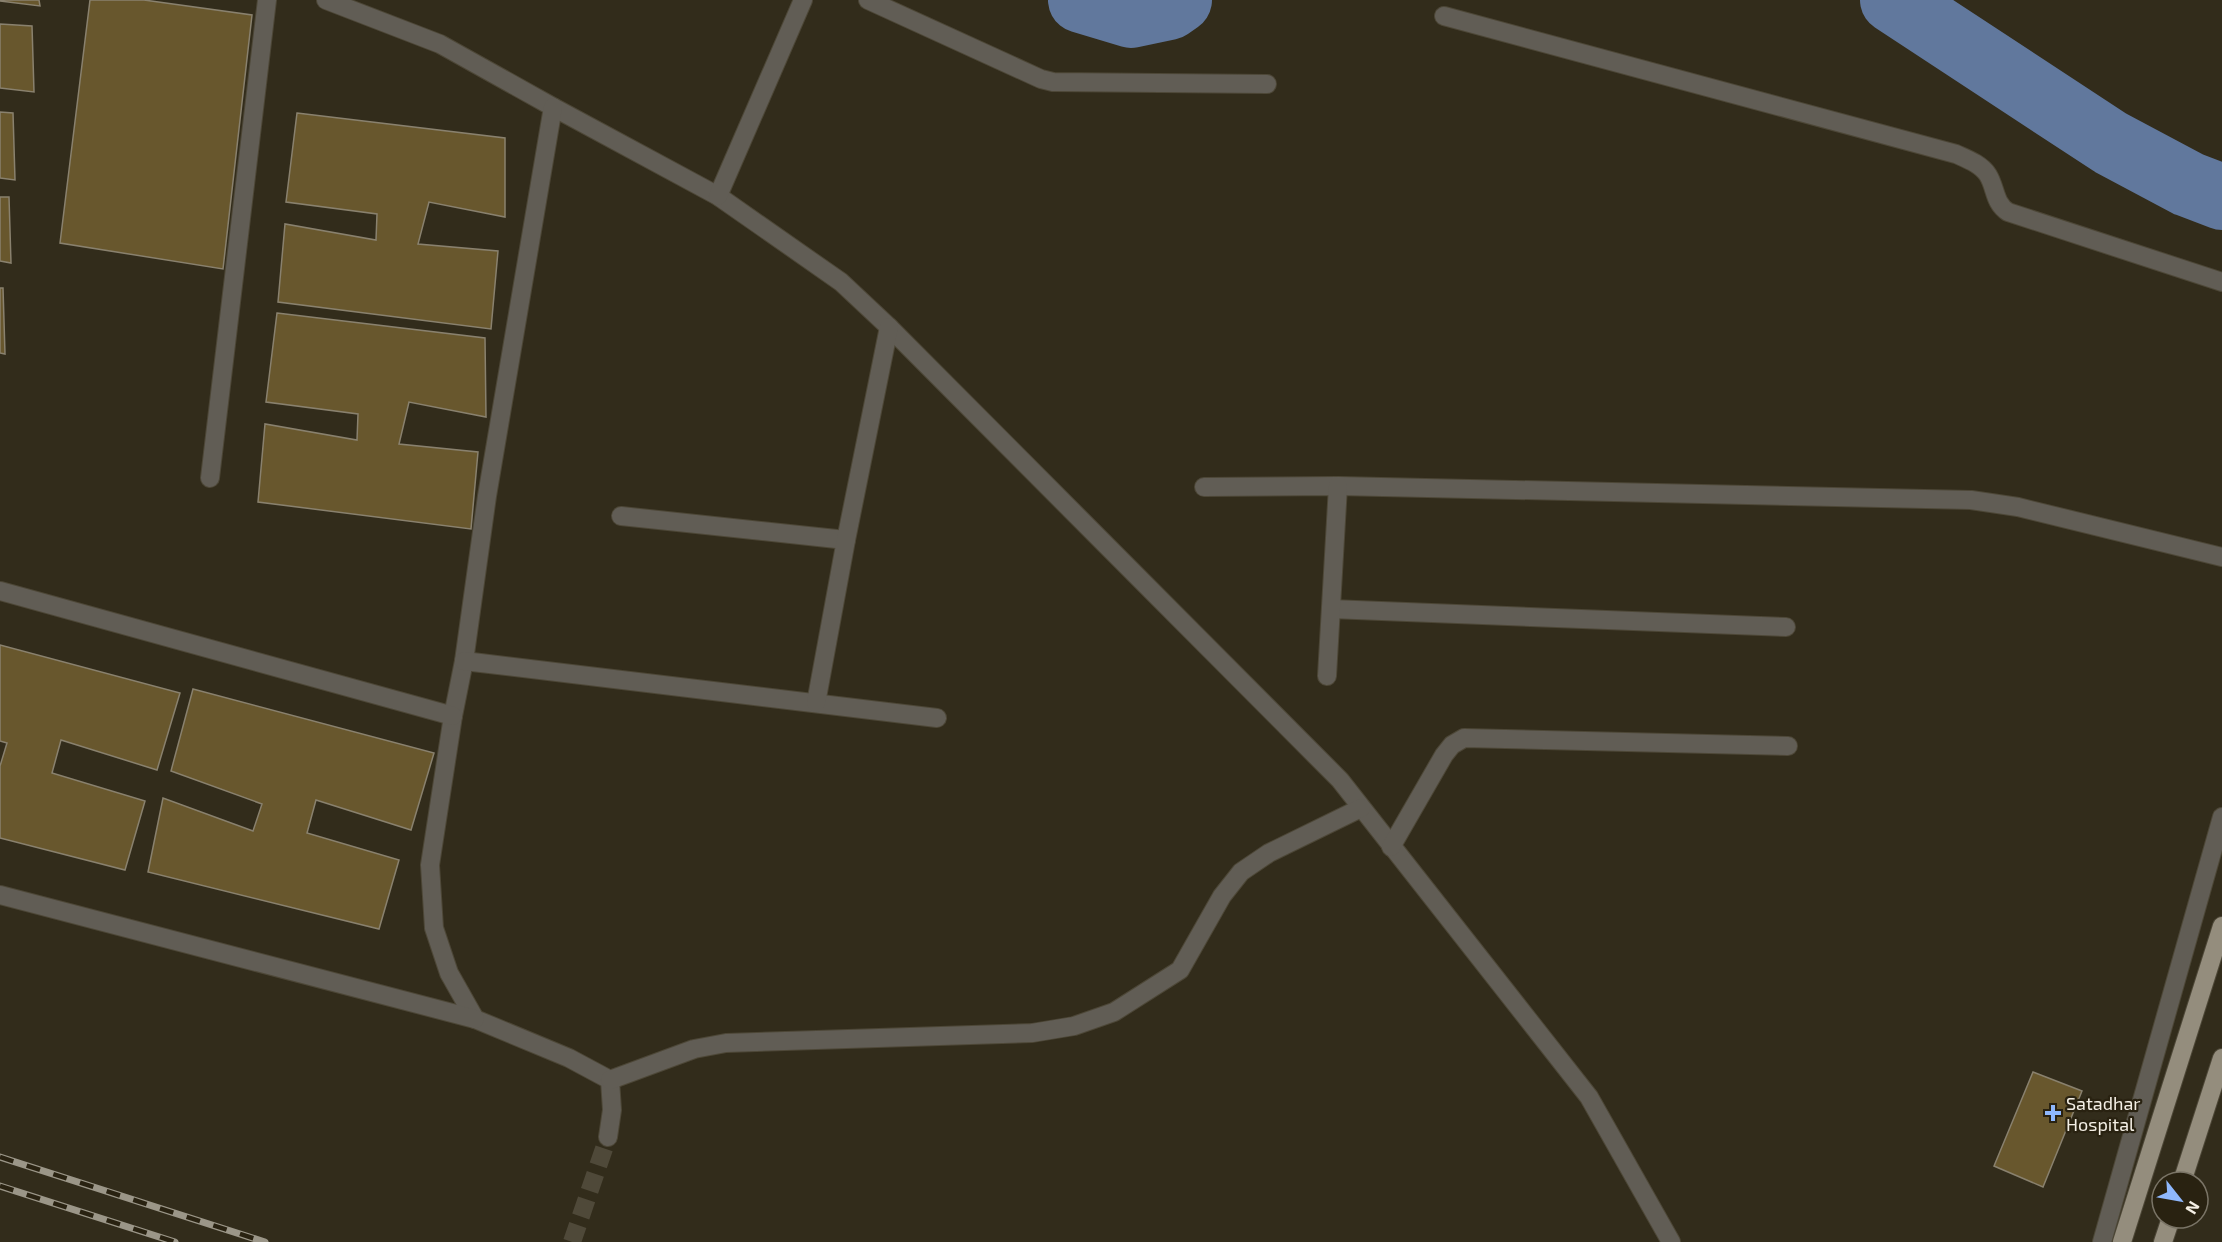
<svg xmlns="http://www.w3.org/2000/svg" width="2222" height="1242" viewBox="0 0 2222 1242" font-family="'Exo 2',sans-serif">
<rect width="100%" height="100%" fill="#322c1b"/>
<g fill="none" stroke-linecap="round" stroke-linejoin="round">
<g stroke="#61789d" stroke-width="66">
<path d="M 1081,0 L 1131,15 L 1169,7 L 1179,0"/>
<path d="M 1893,0 L 2111,143 L 2188,184 L 2222,197"/>
</g>
</g>
<g fill="#68572d" stroke="#89816e" stroke-width="1.5">
<path d="M 0,0 L 39,0 L 40,6 L 0,1 Z"/>
<path d="M 90,0 L 144,0 L 252,15 L 223,269 L 60,243 Z"/>
<path d="M 0,24 L 32,26 L 34,92 L 0,88 Z"/>
<path d="M 0,112 L 13,113 L 15,180 L 0,178 Z"/>
<path d="M 297,113 L 505,138 L 505,217 L 429,202 L 418,244 L 498,251 L 491,329 L 278,302 L 285,224 L 376,240 L 377,214 L 286,202 Z"/>
<path d="M 0,197 L 9,197 L 11,263 L 0,261 Z"/>
<path d="M 0,288 L 3,288 L 5,354 L 0,353 Z"/>
<path d="M 277,313 L 485,338 L 486,417 L 409,402 L 399,444 L 478,452 L 471,529 L 258,502 L 265,424 L 357,440 L 358,414 L 266,402 Z"/>
<path d="M 0,645 L 180,693 L 157,770 L 61,740 L 52,773 L 145,801 L 125,870 L 0,838 L 0,766 L 7,743 L 0,741 Z"/>
<path d="M 193,689 L 434,753 L 411,830 L 316,800 L 307,833 L 399,860 L 379,929 L 148,872 L 163,798 L 253,831 L 262,804 L 171,771 Z"/>
<path d="M 2033,1072 L 2082,1091 L 2043,1187 L 1994,1166 Z"/>
</g>
<g fill="none" stroke-linecap="round" stroke-linejoin="round">
<path stroke="#4f4939" stroke-width="18" stroke-dasharray="18 9" stroke-linecap="butt" d="M 572,1242 L 608,1137"/>
<defs>
<g id="minor">
<path d="M 326,0 L 440,44 L 553,107 L 718,196 L 841,282 L 889,327 L 1340,780 L 1589,1097 L 1671,1242"/>
<path d="M 868,0 L 1041,79 L 1053,82 L 1267,84"/>
<path d="M 1444,16 L 1956,154 C 1967,159 1981,164 1988,175 C 1996,188 1994,203 2008,212 L 2222,282"/>
<path d="M 553,107 L 487,496 L 464,661 L 453,716 L 430,865 L 434,928 L 449,973 L 475,1019 L 569,1058 L 610,1080 L 612,1110 L 608,1137"/>
<path d="M 718,196 L 803,0"/>
<path d="M 210,478 L 267,0"/>
<path d="M 1204,487 L 1338,486 L 1971,500 L 2018,507 L 2222,557"/>
<path d="M 621,516 L 846,540"/>
<path d="M 0,591 L 453,716"/>
<path d="M 1331,609 L 1786,627"/>
<path d="M 464,661 L 937,718"/>
<path d="M 1327,676 L 1338,486"/>
<path d="M 816,703 L 846,540 L 889,327"/>
<path d="M 1391,847 L 1444,755 L 1452,745 L 1464,738 L 1788,746"/>
<path d="M 0,895 L 475,1019"/>
<path d="M 610,1080 L 694,1049 L 726,1043 L 1032,1033 L 1074,1026 L 1114,1012 L 1180,970 L 1222,896 L 1241,872 L 1269,853 L 1361,808"/>
<path d="M 2102,1242 L 2222,817"/>
</g>
<g id="major">
<path d="M 2182,1182 L 2222,1058"/>
<path d="M 2122,1242 L 2222,926"/>
<path d="M 2163,1242 L 2171,1218"/>
</g>
</defs>
<use href="#minor" stroke="#4d4737" stroke-width="20"/>
<use href="#major" stroke="#4d4737" stroke-width="20"/>
<use href="#minor" stroke="#615d55" stroke-width="18"/>
<use href="#major" stroke="#948d7d" stroke-width="18"/>
<defs>
<g id="rail">
<path d="M 0,1157 L 265,1242"/>
<path d="M 0,1186 L 175,1242"/>
</g>
</defs>
<use href="#rail" stroke="#9b9688" stroke-width="7"/>
<use href="#rail" stroke="#292211" stroke-width="4.5" stroke-dasharray="14" stroke-linecap="butt"/>
</g>
<path fill="#8fb8fd" stroke="#292211" stroke-width="2" d="M2050 1104h6v6h6v6h-6v6h-6v-6h-6v-6h6z"/>
<g text-anchor="middle" dominant-baseline="central" stroke-width="4.5" stroke-linejoin="round" paint-order="stroke">
<g font-size="18" fill="#f4efe5" stroke="#292211" text-anchor="start">
<text x="2066" y="1103">Satadhar<tspan x="2066" dy="21">Hospital</tspan></text>
</g>
</g>
<g transform="translate(2180 1200) rotate(121)"><circle r="28" fill="#292211" stroke="#7a7466" stroke-width="1.5"/>
<path d="M0-4.5L10 22L0 15L-10 22Z" fill="#8fb8fd"/>
<text y="-9" font-size="16" font-weight="bold" text-anchor="middle" fill="#f4efe5">N</text>
</g>
</svg>
